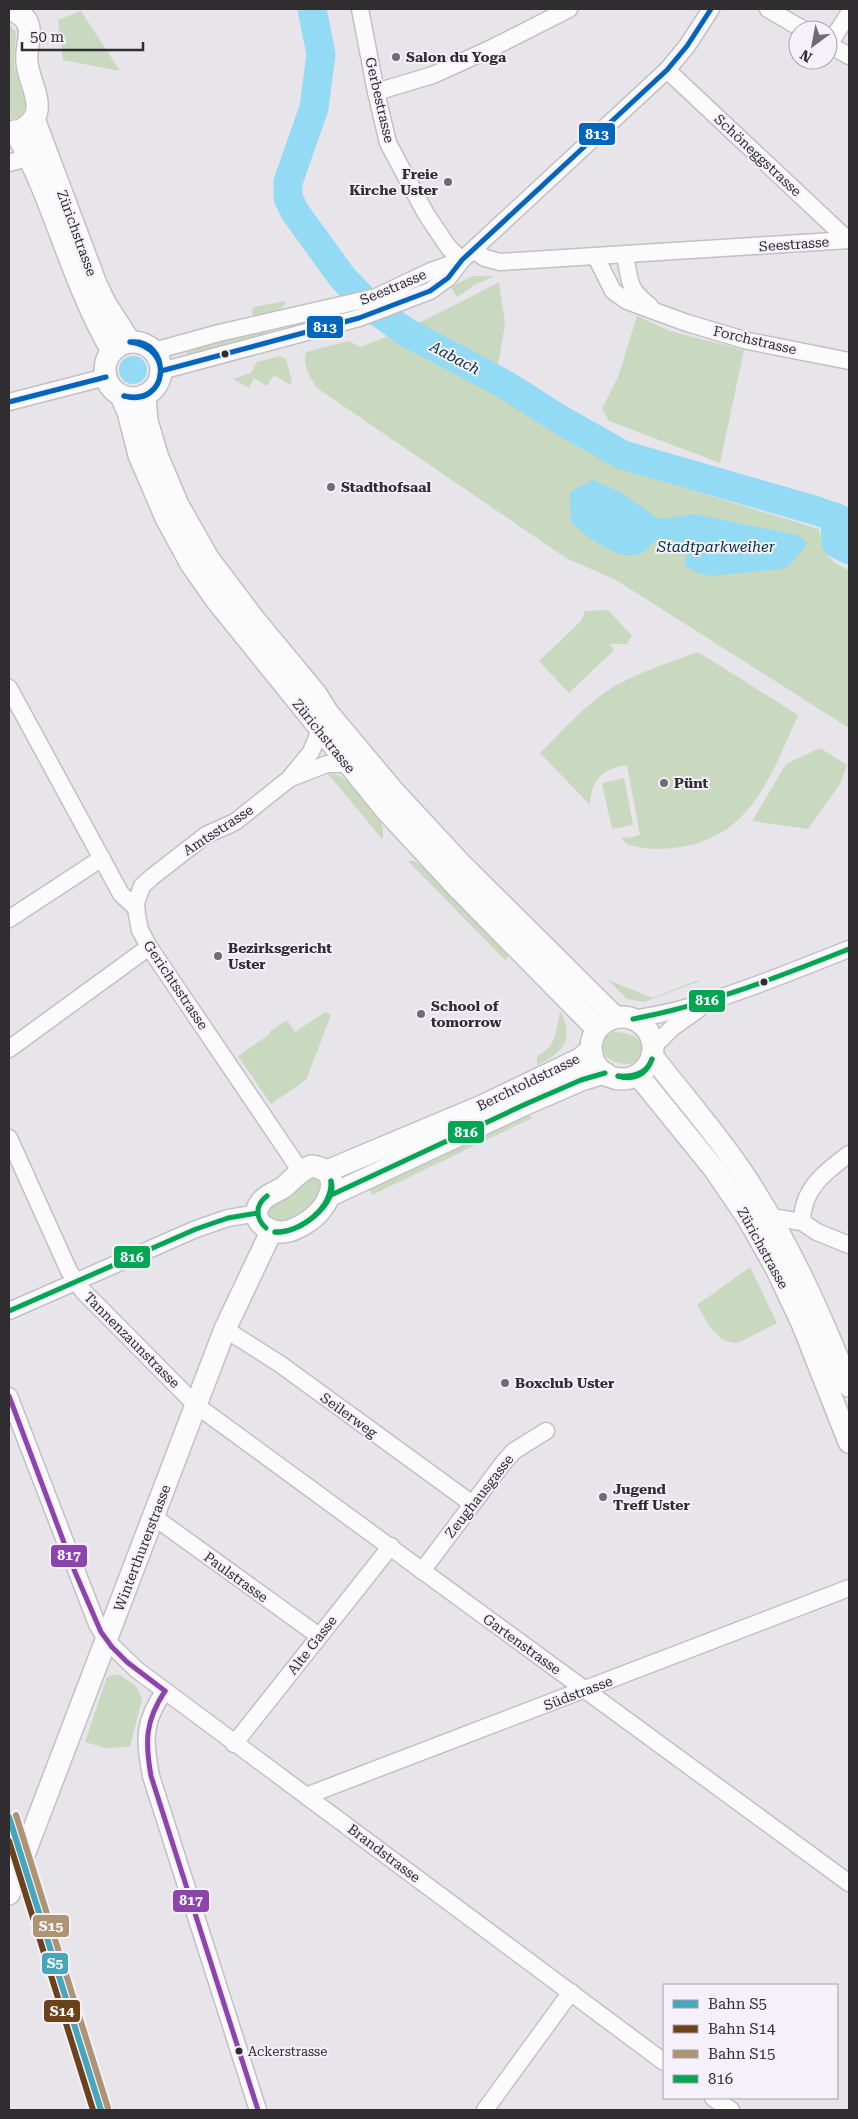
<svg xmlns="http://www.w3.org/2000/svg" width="858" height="2119" viewBox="0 0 858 2119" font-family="'Roboto Serif',serif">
<rect width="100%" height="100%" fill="#e7e4ea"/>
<g fill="#c8d9bf">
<path d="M 81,11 L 120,71 L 63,60 L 58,20 Z"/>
<path d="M 9,24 L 16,32 L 14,65 L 27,106 L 19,118 L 9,119 Z"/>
<path d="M 472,276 L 494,276 L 476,284 L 457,297 L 451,287 Z"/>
<path d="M 499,282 L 505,324 L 494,388 L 626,470 L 819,529 C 824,551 826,561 849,570 L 849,728 L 616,580 L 566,558 L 317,388 C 310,377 302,366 306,352 L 349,341 L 360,347 C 408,330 453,306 499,282 Z"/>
<path d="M 285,301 L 285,304 L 277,313 L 253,318 L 252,310 L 254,307 Z"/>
<path d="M 637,316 L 670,331 L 744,350 L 720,463 L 609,421 L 602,409 L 618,377 Z"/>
<path d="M 269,327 L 270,335 L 188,358 L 185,349 Z"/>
<path d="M 280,356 L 286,359 L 292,382 L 290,385 L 274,375 L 267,386 L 254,378 L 249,388 L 233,379 L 251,373 L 257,362 Z"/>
<path d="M 608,610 L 632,636 L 627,644 L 609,644 L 614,650 L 569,693 L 539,661 L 581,621 L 585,611 Z"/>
<path d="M 698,652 L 798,715 C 768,783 747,847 659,849 C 649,849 638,847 628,845 L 621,838 L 634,837 L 640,835 L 627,765 C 602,768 591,781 590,805 L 540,753 C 563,731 587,702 615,686 C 642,671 670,662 698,652 Z"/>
<path d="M 820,748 L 847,765 L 840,784 L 808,829 L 752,821 L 786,764 Z"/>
<path d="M 328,774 L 338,775 L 348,781 L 380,820 L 383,829 L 383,840 Z"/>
<path d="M 624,778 L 633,825 L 612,829 L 602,783 Z"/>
<path d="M 408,861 L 414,861 L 423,867 L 506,951 L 508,956 L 506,961 Z"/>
<path d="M 608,980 L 652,998 L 696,981 L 700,981 L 644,1002 L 627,999 Z"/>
<path d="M 560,1011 C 575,1039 563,1053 537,1065 L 537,1056 C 557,1047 556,1030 560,1011 Z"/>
<path d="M 325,1012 L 331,1015 L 306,1080 L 271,1104 L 238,1056 L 270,1034 L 269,1032 L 287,1020 L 295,1032 Z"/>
<path d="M 614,1032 C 632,1032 656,1042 636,1062 C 613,1071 585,1046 614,1032 Z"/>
<path d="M 530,1115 L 532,1118 L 372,1195 L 370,1190 Z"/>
<path d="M 312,1174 L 324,1182 L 312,1208 L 282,1225 L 267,1218 L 267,1206 Z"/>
<path d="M 750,1267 L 777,1323 L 740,1342 C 718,1347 707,1321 697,1305 Z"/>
<path d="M 118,1674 L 136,1686 L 142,1699 L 130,1747 L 106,1748 L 85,1742 L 107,1677 Z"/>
</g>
<g fill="#93daf4">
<circle cx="133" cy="370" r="14"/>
<path d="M 593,480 L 622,493 L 658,519 L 694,514 L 798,535 L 808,543 L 787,568 L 711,576 L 696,572 L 684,565 L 688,551 L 674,540 L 658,538 C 653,543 646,551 640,554 C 620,562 585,536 571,522 L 570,492 Z"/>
</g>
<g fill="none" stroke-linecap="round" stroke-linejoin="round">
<g stroke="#93daf4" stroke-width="29">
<path d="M 312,9 L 321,54 L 314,108 L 288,182 L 288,198 L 295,212 L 342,277 L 371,307 L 406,332 L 506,385 L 561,420 L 623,455 L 817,511 L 849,523"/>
<path d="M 835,517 L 836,543 L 849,550"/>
</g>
<defs>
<g id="minor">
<path d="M 360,9 L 376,92 L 388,143 L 426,214 L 449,248 L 462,260"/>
<path d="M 768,9 L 804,30"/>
<path d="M 828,44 L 849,56"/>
<path d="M 829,45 L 849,13"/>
<path d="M 667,70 L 848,240"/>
<path d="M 376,92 L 433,75 L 492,48 L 569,9"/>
<path d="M 9,163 L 30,157"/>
<path d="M 473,250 L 485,258 L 500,262 L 849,240"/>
<path d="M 625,255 C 630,282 628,289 650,306"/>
<path d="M 596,257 L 613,291 L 627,301 L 687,323 L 748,341 L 849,361"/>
<path d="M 154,351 L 219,333 L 376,297 L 431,271 L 462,260"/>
<path d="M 161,371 L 359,318 L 430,291 L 448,278 L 462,260 L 667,70 L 687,46 L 711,9"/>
<path d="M 9,402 L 106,377"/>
<path d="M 9,688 L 121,894 L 136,908"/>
<path d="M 291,778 L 327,764 L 347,764"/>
<path d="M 9,919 L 102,858"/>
<path d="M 633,1019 C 708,1008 779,976 849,949"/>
<path d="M 654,1046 L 672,1028 L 700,1008"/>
<path d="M 9,1049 L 149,947"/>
<path d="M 9,1138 L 69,1271 L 83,1291 L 196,1405 L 849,1883"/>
<path d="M 300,1170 L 149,947 L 140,930 L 137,915 L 136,903 L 142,886 L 152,877 L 206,835 L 235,822 L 289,779 L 311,752 L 320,730"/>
<path d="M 771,1217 L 802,1222 L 817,1232 L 849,1245"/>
<path d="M 802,1222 C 802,1189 825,1172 849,1154"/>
<path d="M 9,1311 L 196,1229 L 228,1218 L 258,1213"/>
<path d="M 225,1329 L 280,1364 L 471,1503"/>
<path d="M 9,1396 L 97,1624 L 107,1641 L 137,1670 L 664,2062"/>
<path d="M 154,1517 L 319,1636"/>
<path d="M 422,1571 L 504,1462 L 514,1451 L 546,1431"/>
<path d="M 165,1691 C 143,1720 144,1741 151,1776 L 258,2110"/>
<path d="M 234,1744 L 391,1546"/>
<path d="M 306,1796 L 849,1588"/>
<path d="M 713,2098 L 731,2110"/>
<path d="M 485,2110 L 571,1992"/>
</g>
<g id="major">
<path d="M 11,9 C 16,12 22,15 26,20 C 34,33 25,48 27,62 C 28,78 39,94 37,110 C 36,118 30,124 24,128"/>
<path d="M 34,119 L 96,284 L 105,303 L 130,342"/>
<path d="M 15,131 C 55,201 71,281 112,351"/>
<circle cx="133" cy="370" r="28"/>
<path d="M 121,396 L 128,412 L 139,455 L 166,518 L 191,564 L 217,601 L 385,809 L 460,890 L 597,1029"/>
<path d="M 145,396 L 147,421 L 157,455 L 178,505 L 208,558 L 254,619 L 316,694 L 328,713 L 395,793 L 460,863 L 615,1017"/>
<circle cx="622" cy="1048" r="31"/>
<path d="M 653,1057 C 683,1096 716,1133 744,1175 C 788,1241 820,1313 849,1386"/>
<path d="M 638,1075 L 715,1170 L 749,1220 L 776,1268 L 802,1323 L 849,1442"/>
<path d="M 311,1166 C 339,1169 335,1193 320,1211 C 313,1219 302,1226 292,1230 C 273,1238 246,1221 261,1202 C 267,1194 277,1192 284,1187 C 293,1179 299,1171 311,1166 Z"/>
<path d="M 327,1171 L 482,1106 L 580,1059 L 591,1050"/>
<path d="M 329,1196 L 528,1103 L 581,1080 L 605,1073"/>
<path d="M 9,1894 L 225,1329 L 271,1232"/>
</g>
</defs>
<use href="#minor" stroke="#c3c0c5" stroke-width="19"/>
<use href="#major" stroke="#c3c0c5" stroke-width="24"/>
<use href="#minor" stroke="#fbfbfc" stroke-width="16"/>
<use href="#major" stroke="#fbfbfc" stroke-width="21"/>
<defs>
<g id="bus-1">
<path d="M 633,1019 C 708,1005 778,977 849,949"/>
<path d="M 618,1076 C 633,1077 647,1074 652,1059"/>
<path d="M 618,1076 C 634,1081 646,1075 652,1059"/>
<path d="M 329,1196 L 528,1103 L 581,1080 L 605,1073"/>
<path d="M 266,1228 C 255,1218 255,1205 267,1196"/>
<path d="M 275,1232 C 297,1235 339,1204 331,1181"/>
<path d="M 275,1232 C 302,1232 332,1208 331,1181"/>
<path d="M 9,1311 L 196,1229 L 228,1218 L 258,1213"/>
</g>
<g id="bus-2">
<path d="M 161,371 L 359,318 L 430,291 L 448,278 L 462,260 L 667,70 L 687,46 L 711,9"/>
<path d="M 124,396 C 168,405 175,348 130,342"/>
<path d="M 124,396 C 170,409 173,338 130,342"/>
<path d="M 9,402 L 106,377"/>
</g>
<g id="bus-3">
<path d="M 9,1396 L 75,1572 L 101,1632 L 112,1647 L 127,1662 L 165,1691"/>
<path d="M 165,1691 C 145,1721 145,1742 151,1776 L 258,2110"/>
</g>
</defs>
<use href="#bus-1" stroke="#f5f0f9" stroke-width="9"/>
<use href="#bus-2" stroke="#f5f0f9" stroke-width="9"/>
<use href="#bus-3" stroke="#f5f0f9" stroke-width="9"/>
<use href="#bus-1" stroke="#00a651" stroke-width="5"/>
<use href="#bus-2" stroke="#0065bd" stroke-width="5"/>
<use href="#bus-3" stroke="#8e44ad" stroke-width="5"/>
<defs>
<path id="rail-1" d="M 9,1817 L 101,2110"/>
<path id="rail-2" d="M 9,1841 L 93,2110"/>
<path id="rail-3" d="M 16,1815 L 108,2108"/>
</defs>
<use href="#rail-1" stroke="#f5f0f9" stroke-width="10"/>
<use href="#rail-2" stroke="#f5f0f9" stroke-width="10"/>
<use href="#rail-3" stroke="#f5f0f9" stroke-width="10"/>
<use href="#rail-1" stroke="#46a6bb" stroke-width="6"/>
<use href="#rail-2" stroke="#6c421b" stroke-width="6"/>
<use href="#rail-3" stroke="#af9474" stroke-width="6"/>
</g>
<g fill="#6f6d71" stroke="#f5f0f9" stroke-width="2">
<circle cx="396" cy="57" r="5"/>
<circle cx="448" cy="182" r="5"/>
<circle cx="331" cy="487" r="5"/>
<circle cx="664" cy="783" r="5"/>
<circle cx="218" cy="956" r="5"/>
<circle cx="421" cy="1014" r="5"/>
<circle cx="505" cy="1383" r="5"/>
<circle cx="603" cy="1497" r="5"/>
</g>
<g fill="#2f2d30" stroke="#f5f0f9" stroke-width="2">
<circle cx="225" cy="354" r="4.5"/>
<circle cx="764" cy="982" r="4.5"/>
<circle cx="239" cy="2051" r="4.5"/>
</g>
<g text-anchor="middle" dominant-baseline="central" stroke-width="4" stroke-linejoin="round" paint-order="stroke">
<g font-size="13" fill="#2f2d30" stroke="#f5f0f9" text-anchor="start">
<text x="248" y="2051">Ackerstrasse</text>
</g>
<g font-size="14" font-weight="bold" fill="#2f2d30" stroke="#f5f0f9" text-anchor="start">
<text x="406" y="57">Salon du Yoga</text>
<text x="438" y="174" text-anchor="end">Freie<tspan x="438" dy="16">Kirche Uster</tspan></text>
<text x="341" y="487">Stadthofsaal</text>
<text x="674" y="783">Pünt</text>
<text x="228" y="948">Bezirksgericht<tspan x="228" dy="16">Uster</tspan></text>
<text x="431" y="1006">School of<tspan x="431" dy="16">tomorrow</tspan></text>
<text x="515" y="1383">Boxclub Uster</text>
<text x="613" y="1489">Jugend<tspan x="613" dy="16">Treff Uster</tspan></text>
</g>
<g font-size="14" fill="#2f2d30" stroke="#f5f0f9">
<text transform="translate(380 100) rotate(77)">Gerbestrasse</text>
<text transform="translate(758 155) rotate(43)">Schöneggstrasse</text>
<text transform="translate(77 233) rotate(70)">Zürichstrasse</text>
<text transform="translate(794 244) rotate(-4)">Seestrasse</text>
<text transform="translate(393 287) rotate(-23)">Seestrasse</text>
<text transform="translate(755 340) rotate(13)">Forchstrasse</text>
<text transform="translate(324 736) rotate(51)">Zürichstrasse</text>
<text transform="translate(218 830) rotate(-33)">Amtsstrasse</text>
<text transform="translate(176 985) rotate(56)">Gerichtsstrasse</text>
<text transform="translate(528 1082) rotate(-26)">Berchtoldstrasse</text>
<text transform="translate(763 1248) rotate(61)">Zürichstrasse</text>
<text transform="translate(132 1340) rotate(45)">Tannenzaunstrasse</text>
<text transform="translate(349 1415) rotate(36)">Seilerweg</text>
<text transform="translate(479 1496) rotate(-52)">Zeughausgasse</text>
<text transform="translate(142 1548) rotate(-69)">Winterthurerstrasse</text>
<text transform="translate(236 1577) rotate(36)">Paulstrasse</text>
<text transform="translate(522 1644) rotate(36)">Gartenstrasse</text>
<text transform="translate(312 1645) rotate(-52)">Alte Gasse</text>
<text transform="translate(578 1693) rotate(-21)">Südstrasse</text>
<text transform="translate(384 1853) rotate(37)">Brandstrasse</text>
</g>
<g font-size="15" font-style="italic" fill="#013341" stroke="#f5f0f9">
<text transform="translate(455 358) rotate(28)">Aabach</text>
<text x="716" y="547">Stadtparkweiher</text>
</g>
</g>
<g stroke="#f5f0f9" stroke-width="2">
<rect x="578" y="122" width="38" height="24" rx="5" fill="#0065bd"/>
<rect x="306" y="315" width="38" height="24" rx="5" fill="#0065bd"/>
<rect x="688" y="989" width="38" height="24" rx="5" fill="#00a651"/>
<rect x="447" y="1120" width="38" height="24" rx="5" fill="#00a651"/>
<rect x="113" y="1245" width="38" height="24" rx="5" fill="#00a651"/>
<rect x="50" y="1544" width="38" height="24" rx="5" fill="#8e44ad"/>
<rect x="172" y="1889" width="38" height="24" rx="5" fill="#8e44ad"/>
<rect x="32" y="1914" width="38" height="24" rx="5" fill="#af9474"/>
<rect x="41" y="1952" width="28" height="23" rx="5" fill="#46a6bb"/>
<rect x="43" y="1999" width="38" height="24" rx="5" fill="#6c421b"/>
</g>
<g font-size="14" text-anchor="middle" font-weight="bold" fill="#fff">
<text x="597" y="139">813</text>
<text x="325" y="332">813</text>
<text x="707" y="1005">816</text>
<text x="466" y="1137">816</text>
<text x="132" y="1262">816</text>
<text x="69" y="1560">817</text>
<text x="191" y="1905">817</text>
<text x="51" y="1931">S15</text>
<text x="55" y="1968">S5</text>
<text x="62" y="2016">S14</text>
</g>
<rect width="858" height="2119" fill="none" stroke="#2f2d30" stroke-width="20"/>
<rect x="663" y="1984" width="175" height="115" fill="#f5f0f9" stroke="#a6a2a9"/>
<rect x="673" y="2000" width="25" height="8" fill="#46a6bb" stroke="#a6a2a9"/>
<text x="708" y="2009" font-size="15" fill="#2f2d30">Bahn S5</text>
<rect x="673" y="2025" width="25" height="8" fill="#6c421b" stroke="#a6a2a9"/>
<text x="708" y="2034" font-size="15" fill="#2f2d30">Bahn S14</text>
<rect x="673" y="2050" width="25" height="8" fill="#af9474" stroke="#a6a2a9"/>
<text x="708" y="2059" font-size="15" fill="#2f2d30">Bahn S15</text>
<rect x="673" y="2075" width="25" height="8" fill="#00a651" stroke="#a6a2a9"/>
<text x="708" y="2084" font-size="15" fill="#2f2d30">816</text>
<g transform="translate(813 45) rotate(212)"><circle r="24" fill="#f5f0f9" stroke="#a6a2a9"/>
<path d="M0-4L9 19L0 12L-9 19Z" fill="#6f6d71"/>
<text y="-8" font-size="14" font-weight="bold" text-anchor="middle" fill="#2f2d30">N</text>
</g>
<path d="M22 42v8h121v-8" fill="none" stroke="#2f2d30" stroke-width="2.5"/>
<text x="30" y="42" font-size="15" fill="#2f2d30" stroke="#f5f0f9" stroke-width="4" paint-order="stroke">50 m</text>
</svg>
